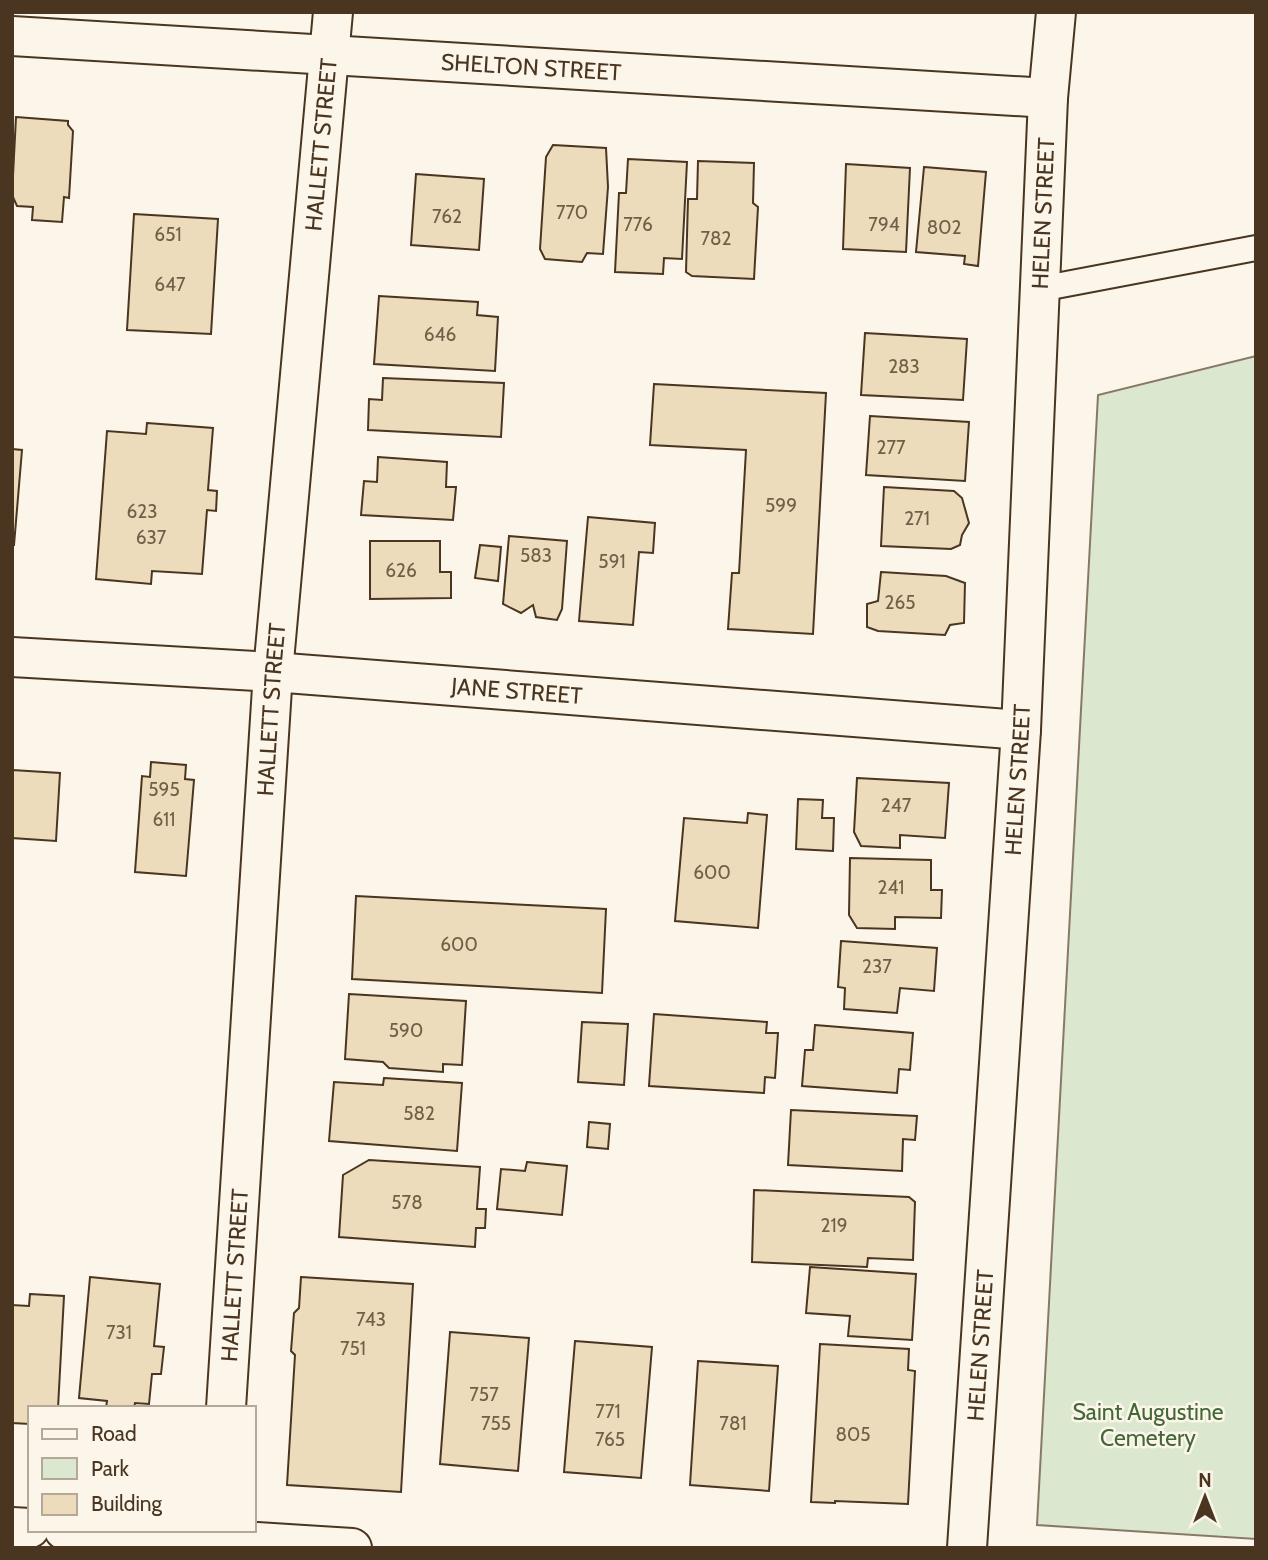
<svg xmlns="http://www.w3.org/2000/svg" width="1268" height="1560" viewBox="0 0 1268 1560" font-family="Cabin,sans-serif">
<rect width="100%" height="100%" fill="#fbf6e9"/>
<path fill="#dce7d0" stroke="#887966" stroke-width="2" d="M 1256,356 L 1256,1539 L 1037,1525 L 1098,395 Z"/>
<g fill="#ecdcbc" stroke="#4a3520" stroke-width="2">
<path d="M 16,117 L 68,121 L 68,125 L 73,131 L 69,198 L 64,197 L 62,222 L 32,220 L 33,207 L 17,206 L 12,195 Z"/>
<path d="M 553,145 L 606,148 L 608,187 L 603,254 L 587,253 L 582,262 L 545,259 L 540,249 L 546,157 Z"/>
<path d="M 628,159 L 687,162 L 682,259 L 664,258 L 663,274 L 615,272 L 619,193 L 626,193 Z"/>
<path d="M 698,161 L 754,163 L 753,203 L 758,207 L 754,279 L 692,276 L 686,272 L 688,199 L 697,199 Z"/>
<path d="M 846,164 L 910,168 L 906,252 L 843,249 Z"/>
<path d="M 924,167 L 986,172 L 978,266 L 964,264 L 965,256 L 916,252 Z"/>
<path d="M 416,174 L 484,179 L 479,250 L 411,245 Z"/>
<path d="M 134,214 L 218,219 L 211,334 L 127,330 Z"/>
<path d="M 379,296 L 478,302 L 477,315 L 498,317 L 495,371 L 374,364 Z"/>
<path d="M 865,333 L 967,339 L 963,400 L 861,395 Z"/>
<path d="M 383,378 L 504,383 L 501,437 L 368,430 L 369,399 L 382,400 Z"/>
<path d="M 654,384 L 826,393 L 813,634 L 728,629 L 732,573 L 739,573 L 746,450 L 650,445 Z"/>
<path d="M 870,416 L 969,422 L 965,481 L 866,475 Z"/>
<path d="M 147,423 L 213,428 L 208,490 L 217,491 L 216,511 L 207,510 L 202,574 L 152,571 L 151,584 L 96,579 L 107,431 L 146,434 Z"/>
<path d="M 12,449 L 22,450 L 14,545 L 12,545 Z"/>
<path d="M 378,457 L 447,462 L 446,487 L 456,487 L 453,520 L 361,515 L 364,481 L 377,482 Z"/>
<path d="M 884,487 L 954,491 L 962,498 L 969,523 L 962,535 L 960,545 L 951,549 L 881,546 Z"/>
<path d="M 588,517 L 655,523 L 653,553 L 639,552 L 633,625 L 579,621 Z"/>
<path d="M 509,536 L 567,541 L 562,609 L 557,620 L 536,617 L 533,605 L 521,613 L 503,604 Z"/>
<path d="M 370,541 L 440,541 L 440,572 L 451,572 L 451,598 L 370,599 Z"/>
<path d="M 480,545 L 501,547 L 498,581 L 475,578 Z"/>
<path d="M 881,572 L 946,576 L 965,583 L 964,623 L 950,625 L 945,635 L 878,631 L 867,627 L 867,604 L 878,601 Z"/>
<path d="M 151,762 L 186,765 L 185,779 L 194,780 L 186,876 L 135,872 L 142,776 L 150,777 Z"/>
<path d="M 12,770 L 60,773 L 56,841 L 12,838 Z"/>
<path d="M 857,778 L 949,783 L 945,838 L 900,835 L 900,848 L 861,846 L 854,832 Z"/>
<path d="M 798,799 L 823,800 L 822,818 L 834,818 L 833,851 L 796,849 Z"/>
<path d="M 748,813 L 767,815 L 758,928 L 675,921 L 684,818 L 747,823 Z"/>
<path d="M 850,858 L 931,860 L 931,890 L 942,890 L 941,918 L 895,917 L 895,929 L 857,928 L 849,915 Z"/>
<path d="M 356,896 L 606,909 L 602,993 L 352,979 Z"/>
<path d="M 841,941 L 937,948 L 934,991 L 900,988 L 897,1013 L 844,1009 L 845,988 L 838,987 Z"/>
<path d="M 349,994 L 466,1001 L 462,1065 L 443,1064 L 443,1072 L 389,1068 L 383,1062 L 345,1059 Z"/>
<path d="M 654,1014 L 767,1022 L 766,1033 L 778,1033 L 775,1078 L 765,1077 L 764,1093 L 649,1086 Z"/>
<path d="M 582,1022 L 628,1024 L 624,1085 L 578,1082 Z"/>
<path d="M 815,1025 L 913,1033 L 910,1070 L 899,1069 L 897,1093 L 802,1086 L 805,1050 L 813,1050 Z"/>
<path d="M 384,1078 L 462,1083 L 457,1151 L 329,1141 L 334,1082 L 383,1085 Z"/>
<path d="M 791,1110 L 917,1116 L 915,1140 L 903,1139 L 902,1171 L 788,1165 Z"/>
<path d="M 589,1122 L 610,1124 L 608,1149 L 587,1147 Z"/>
<path d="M 369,1160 L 480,1167 L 477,1209 L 486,1209 L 485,1228 L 476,1228 L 475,1247 L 339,1237 L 343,1175 Z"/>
<path d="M 527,1162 L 567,1166 L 562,1215 L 497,1209 L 501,1169 L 525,1171 Z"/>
<path d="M 754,1190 L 909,1197 L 915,1202 L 913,1260 L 868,1258 L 867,1267 L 752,1262 Z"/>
<path d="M 810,1267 L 916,1274 L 912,1340 L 848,1336 L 850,1316 L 806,1313 Z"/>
<path d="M 90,1277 L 160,1284 L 154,1346 L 164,1347 L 161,1374 L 152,1374 L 149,1404 L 135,1403 L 134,1408 L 106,1408 L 107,1401 L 79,1398 Z"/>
<path d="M 301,1277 L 413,1284 L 401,1492 L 287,1485 L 295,1355 L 291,1351 L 294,1313 L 299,1308 Z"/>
<path d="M 30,1294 L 64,1296 L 58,1408 L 30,1408 L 30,1424 L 12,1423 L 12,1305 L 29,1306 Z"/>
<path d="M 450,1332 L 529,1338 L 518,1471 L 440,1464 Z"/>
<path d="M 575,1341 L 652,1347 L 641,1478 L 564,1472 Z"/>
<path d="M 820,1344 L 909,1349 L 908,1370 L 915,1371 L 908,1504 L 835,1501 L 835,1503 L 811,1502 Z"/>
<path d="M 698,1361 L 778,1366 L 769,1491 L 690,1485 Z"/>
</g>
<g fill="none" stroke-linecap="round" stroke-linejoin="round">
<defs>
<path id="lane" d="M 1040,289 L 1256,248"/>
<g id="street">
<path id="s1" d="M 12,36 L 1048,98"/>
<path id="s2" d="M 12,657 L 273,672 L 1021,730"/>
<path id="s3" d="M 226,1408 L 273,672 L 333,12"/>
</g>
<g id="secondary">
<path d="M 12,1527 L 30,1528"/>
<path d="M 64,1530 L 352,1548"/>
<path id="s4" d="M 967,1548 L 1021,730 L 1048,98 L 1056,12"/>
</g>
</defs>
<use href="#lane" stroke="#4a3520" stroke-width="28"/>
<use href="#street" stroke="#4a3520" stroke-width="42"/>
<use href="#secondary" stroke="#4a3520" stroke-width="42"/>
<use href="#lane" stroke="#fbf6e9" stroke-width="24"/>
<use href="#street" stroke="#fbf6e9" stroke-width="38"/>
<use href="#secondary" stroke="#fbf6e9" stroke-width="38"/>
</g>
<g text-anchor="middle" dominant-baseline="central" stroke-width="5" stroke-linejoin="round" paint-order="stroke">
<g font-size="19" fill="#725f47">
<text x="572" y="212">770</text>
<text x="447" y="216">762</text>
<text x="638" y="224">776</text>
<text x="884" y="224">794</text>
<text x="944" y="227">802</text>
<text x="168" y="234">651</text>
<text x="716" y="238">782</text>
<text x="170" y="284">647</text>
<text x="440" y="334">646</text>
<text x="904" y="366">283</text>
<text x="891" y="447">277</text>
<text x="781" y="505">599</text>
<text x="142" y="511">623</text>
<text x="917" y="518">271</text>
<text x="151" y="537">637</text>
<text x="536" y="555">583</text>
<text x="612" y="561">591</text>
<text x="401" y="570">626</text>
<text x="900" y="602">265</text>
<text x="164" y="789">595</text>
<text x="896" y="805">247</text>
<text x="164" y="819">611</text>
<text x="712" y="872">600</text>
<text x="891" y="887">241</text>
<text x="459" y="944">600</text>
<text x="877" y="966">237</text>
<text x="406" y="1030">590</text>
<text x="419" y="1113">582</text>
<text x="407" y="1202">578</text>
<text x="834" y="1225">219</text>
<text x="371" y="1319">743</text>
<text x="119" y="1332">731</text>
<text x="353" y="1348">751</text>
<text x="484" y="1394">757</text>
<text x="608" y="1411">771</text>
<text x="496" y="1423">755</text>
<text x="733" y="1423">781</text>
<text x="853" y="1434">805</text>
<text x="610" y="1439">765</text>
</g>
<g font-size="23" fill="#4a3520" stroke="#fbf6e9">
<text stroke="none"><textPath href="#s1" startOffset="520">SHELTON STREET</textPath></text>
<text stroke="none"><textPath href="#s3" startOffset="1267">HALLETT STREET</textPath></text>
<text stroke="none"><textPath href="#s4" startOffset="1337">HELEN STREET</textPath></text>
<text stroke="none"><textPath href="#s2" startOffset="506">JANE STREET</textPath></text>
<text stroke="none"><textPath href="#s3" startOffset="700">HALLETT STREET</textPath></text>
<text stroke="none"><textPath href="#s4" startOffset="770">HELEN STREET</textPath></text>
<text stroke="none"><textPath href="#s3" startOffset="133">HALLETT STREET</textPath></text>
<text stroke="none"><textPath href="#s4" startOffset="203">HELEN STREET</textPath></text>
</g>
<g font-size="23" fill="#436837" stroke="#fbf6e9">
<text x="1148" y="1412">Saint Augustine<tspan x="1148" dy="26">Cemetery</tspan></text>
</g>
</g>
<rect width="1268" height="1560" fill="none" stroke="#4a3520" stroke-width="28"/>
<rect x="28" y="1406" width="228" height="126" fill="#fbf6e9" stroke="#b4a999" stroke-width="2"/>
<rect x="42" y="1429" width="35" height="10" fill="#fbf6e9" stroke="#b4a999" stroke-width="2"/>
<text x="91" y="1441" font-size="21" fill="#4a3520">Road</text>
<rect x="42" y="1458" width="35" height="21" fill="#dce7d0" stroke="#b4a999" stroke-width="2"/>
<text x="91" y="1476" font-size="21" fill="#4a3520">Park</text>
<rect x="42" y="1494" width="35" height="21" fill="#ecdcbc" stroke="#b4a999" stroke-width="2"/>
<text x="91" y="1511" font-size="21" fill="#4a3520">Building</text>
<g transform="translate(1205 1497)" stroke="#fbf6e9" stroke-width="5" paint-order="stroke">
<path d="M0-5L12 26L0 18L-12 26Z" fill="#4a3520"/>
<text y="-10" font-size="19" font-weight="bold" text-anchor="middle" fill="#4a3520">N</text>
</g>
</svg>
